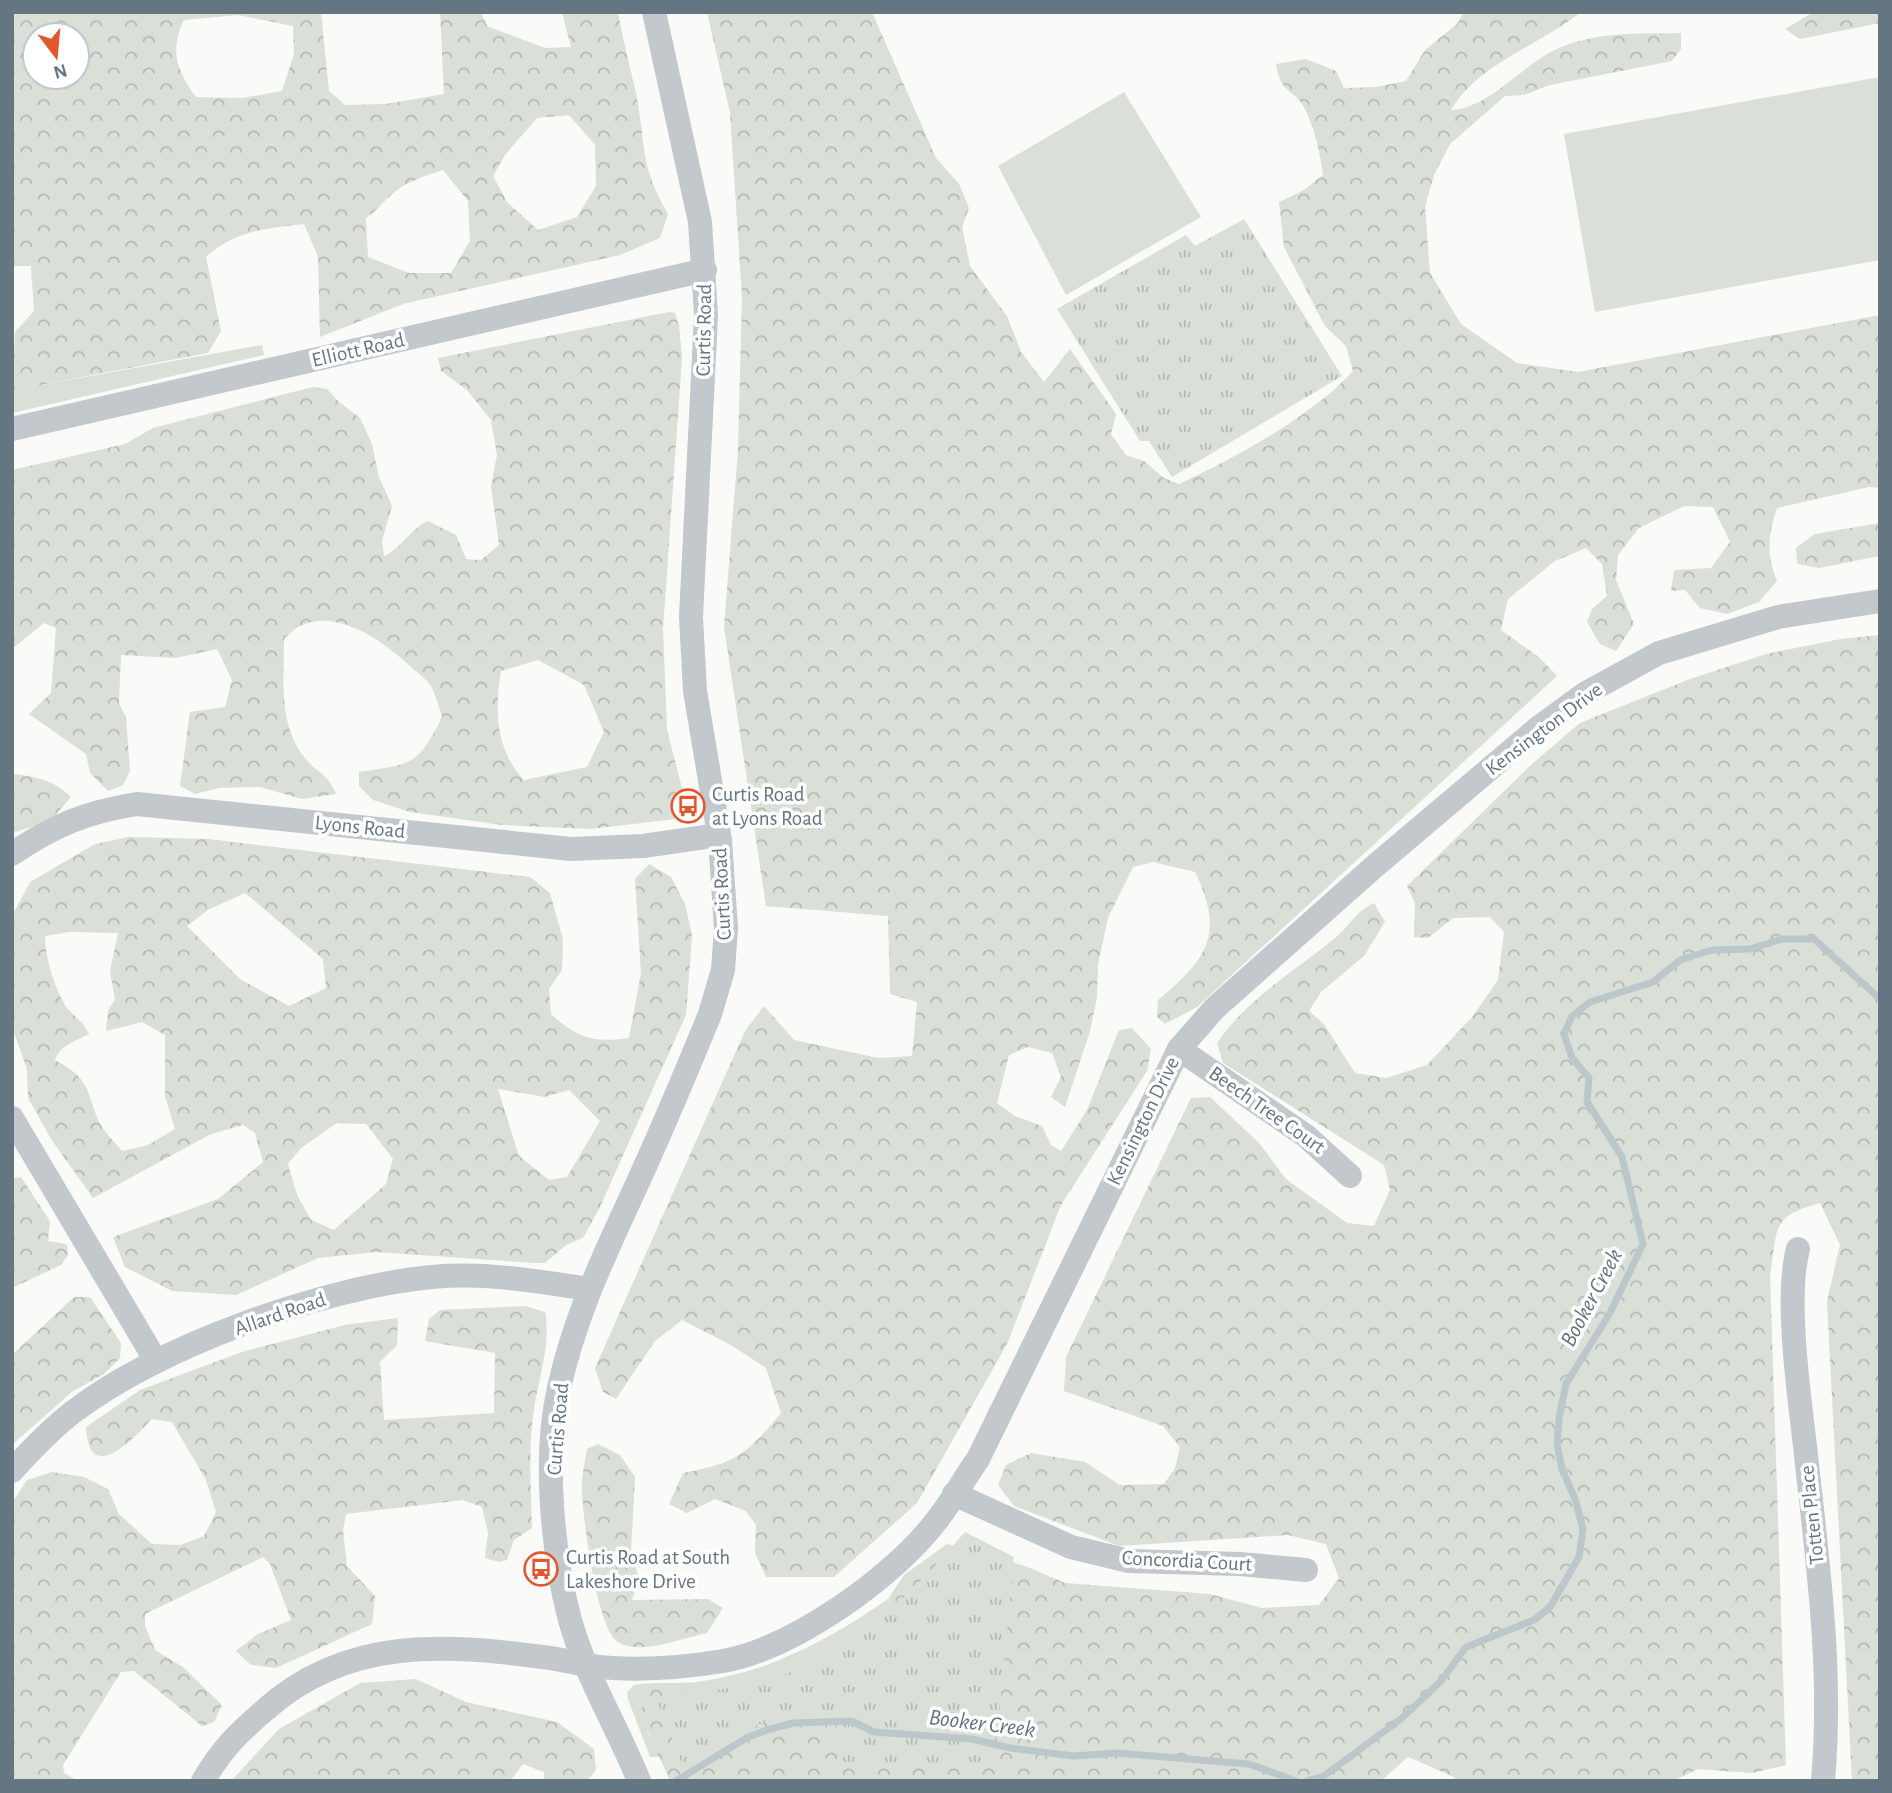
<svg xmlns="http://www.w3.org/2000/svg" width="1892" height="1793" viewBox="0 0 1892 1793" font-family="'Alegreya Sans',sans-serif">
<defs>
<pattern id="forest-crowns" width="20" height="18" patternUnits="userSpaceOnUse" patternTransform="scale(1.75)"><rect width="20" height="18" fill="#dadfd7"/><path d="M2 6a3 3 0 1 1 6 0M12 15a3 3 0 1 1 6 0" fill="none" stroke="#b4b9b4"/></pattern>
<pattern id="park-tufts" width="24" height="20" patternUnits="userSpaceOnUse" patternTransform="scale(1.75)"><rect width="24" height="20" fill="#dadfd7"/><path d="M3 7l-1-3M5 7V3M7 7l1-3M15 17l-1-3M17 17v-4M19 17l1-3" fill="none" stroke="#b4b9b4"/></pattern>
</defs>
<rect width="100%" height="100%" fill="#fafaf8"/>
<g fill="#dadfd7">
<path d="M 1880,77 L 1880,260 L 1595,312 L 1564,134 Z"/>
<path d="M 1124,92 L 1201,217 L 1066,295 L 998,166 Z"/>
<path d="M 262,345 L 264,355 L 12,413 L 12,400 L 35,386 Z"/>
<path d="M 888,1599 L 916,1663 L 647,1731 L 660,1757 L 650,1757 L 628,1699 L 627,1692 L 634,1685 C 656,1681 680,1685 703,1681 C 771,1671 832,1638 888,1599 Z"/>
</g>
<g fill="url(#forest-crowns)" fill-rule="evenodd">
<path d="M 24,12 L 321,12 L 329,91 L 345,105 L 385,104 L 444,94 L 440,12 L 481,12 L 487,26 L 545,48 L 571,47 L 562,12 L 618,12 C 623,41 631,70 637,98 C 646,149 640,166 668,214 L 660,238 L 620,255 L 403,304 L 320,337 L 318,257 L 304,224 C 267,228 234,231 206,257 L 221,331 L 208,353 L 35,386 L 12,400 L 15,332 L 34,311 L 31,266 L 12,266 L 12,15 ZM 238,15 L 293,26 L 294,54 L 282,91 L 242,98 L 196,97 C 177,71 169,51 184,20 ZM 77,35 L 77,77 L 35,77 L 35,35 ZM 569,115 L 595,145 L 596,186 L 577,217 L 538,230 L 507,202 L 493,176 L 505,155 L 537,118 ZM 443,170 L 468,201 L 470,241 L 451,273 L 409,273 L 368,257 L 366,218 C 377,211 382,203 391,195 C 404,182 426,176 443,170 Z"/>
<path d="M 707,12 L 872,12 L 936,158 L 959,184 L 969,208 L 962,227 L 970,266 L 1007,316 L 1021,352 L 1044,382 L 1070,349 L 1116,414 L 1111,434 L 1126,455 L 1144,461 L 1164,478 L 1179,484 C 1236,457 1310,418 1353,371 L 1346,346 L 1325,326 L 1284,247 L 1279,202 L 1304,190 L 1323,175 C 1320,152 1315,130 1305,109 C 1294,88 1280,94 1276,64 L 1306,59 L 1336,71 L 1344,88 L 1376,87 L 1406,81 L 1425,50 L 1457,24 L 1464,12 L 1581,12 C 1540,45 1478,64 1451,110 C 1489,108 1519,68 1553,51 C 1591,31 1639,34 1681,33 L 1681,49 L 1672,61 L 1550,85 L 1524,95 L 1505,96 L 1450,144 L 1434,175 L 1425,207 L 1430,273 L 1461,324 L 1517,363 L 1578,372 L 1880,315 L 1880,488 L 1869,487 L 1777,508 C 1768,535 1766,554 1777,581 L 1759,602 L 1727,614 L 1700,608 L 1685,590 L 1671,591 L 1674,570 L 1711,568 L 1730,542 L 1713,507 L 1684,506 L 1639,528 L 1618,555 L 1616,580 L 1634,624 L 1616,651 L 1600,644 L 1587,622 L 1592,609 L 1607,596 L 1602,564 L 1586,548 L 1555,561 L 1508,599 L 1501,630 L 1540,658 L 1557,676 L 1197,1007 L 1165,1024 L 1157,1017 L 1158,1000 C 1208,959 1225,933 1195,872 L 1153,862 L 1133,867 L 1108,918 L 1098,964 L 1097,997 L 1090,1031 L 1065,1107 L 1051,1097 L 1061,1077 L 1052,1053 L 1028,1047 L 1009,1055 L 997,1103 L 1015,1116 L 1042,1126 L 1051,1145 L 1061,1151 L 1087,1110 L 1119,1030 L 1132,1028 L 1151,1049 L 1147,1071 L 1061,1205 L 1007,1344 L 917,1503 L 834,1577 L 766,1577 L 755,1553 L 756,1525 L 746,1511 L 715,1499 L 687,1513 L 669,1504 L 683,1473 C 737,1463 746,1455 781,1413 L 766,1368 L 731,1345 L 682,1320 L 655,1341 L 616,1399 L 603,1392 L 595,1368 L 745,1031 L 764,1006 L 794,1040 L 878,1058 L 912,1056 L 917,1002 L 890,994 L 888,916 L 766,906 L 724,627 L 738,450 L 742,297 L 730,113 Z"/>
<path d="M 1880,12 L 1880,23 L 1800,39 L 1785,29 L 1812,13 Z"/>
<path d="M 669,312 L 675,313 L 679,326 L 682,358 L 663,629 L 667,730 L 684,796 L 676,819 L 590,829 L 502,825 L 410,812 L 373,800 L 359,786 L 359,772 C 412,764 418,766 442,717 C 439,707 436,696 431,686 C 427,679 417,673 411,667 C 379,637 321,597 284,639 C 284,679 278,723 304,757 C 316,773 327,772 336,794 L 302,799 L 260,787 L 219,788 L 195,794 L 180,786 L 190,712 L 225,707 L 232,680 L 217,649 L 176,658 L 121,655 L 119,703 L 126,717 L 130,771 L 123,785 L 108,791 L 90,773 L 86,754 L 29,714 L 51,693 L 56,628 L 44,623 L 12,649 L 12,470 L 125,444 L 153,428 L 313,387 L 327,389 L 339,402 L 360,418 L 372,444 L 379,477 L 392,506 L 382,541 L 384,556 C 402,548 410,529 428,521 L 456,535 L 466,559 L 481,560 L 499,545 L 491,486 L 497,455 L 491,420 L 467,390 L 441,371 L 438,358 ZM 538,660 L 584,685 L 604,732 L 587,767 L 524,780 C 496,751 494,710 501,671 Z"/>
<path d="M 1880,523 L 1880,556 L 1819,568 L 1797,564 L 1796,548 L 1815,534 Z"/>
<path d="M 1880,635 L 1880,1781 L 1852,1781 L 1827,1301 L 1840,1245 L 1820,1203 C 1770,1217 1778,1227 1770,1275 L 1786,1765 L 1752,1773 L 1698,1769 L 1673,1781 L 1454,1781 L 1454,1777 L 1408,1757 L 1381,1781 L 670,1781 C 662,1758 610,1674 672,1689 L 674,1712 L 924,1694 L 888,1599 L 904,1575 L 947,1544 L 1025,1566 L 1065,1583 L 1210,1594 L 1262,1608 L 1319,1605 L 1339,1578 L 1326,1544 L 1288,1535 L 1119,1546 L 1014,1506 L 998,1485 L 1006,1465 L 1031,1453 L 1085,1462 L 1120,1485 L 1164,1484 L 1175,1468 L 1180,1447 L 1163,1426 L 1064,1391 L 1066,1357 L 1191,1098 L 1210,1097 L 1259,1143 L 1286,1179 L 1347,1223 L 1374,1226 L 1390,1190 L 1384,1165 L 1223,1063 L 1217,1043 C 1248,998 1292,973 1334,939 C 1349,927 1356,911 1374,903 L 1385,922 L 1364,956 L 1321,992 L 1309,1011 L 1324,1024 L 1355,1073 L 1386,1078 L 1427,1065 L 1473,1016 L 1498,980 L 1504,932 L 1490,917 L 1453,918 L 1428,938 L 1414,937 L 1415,903 L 1407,886 L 1533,763 L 1580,723 L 1690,679 L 1766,654 L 1841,639 Z"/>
<path d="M 12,774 C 35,776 54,780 71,797 L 50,821 L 12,833 Z"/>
<path d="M 128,837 L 208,839 L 530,877 L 550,893 L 563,939 L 562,970 L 549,989 L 551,1014 C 577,1038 593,1043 629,1038 L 641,973 L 635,879 L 649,864 L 671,877 L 685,904 L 692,935 L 686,1015 L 599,1209 L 583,1238 L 566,1245 L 545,1263 L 534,1263 L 376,1252 L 318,1258 L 236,1295 L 172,1291 L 125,1267 L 113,1237 L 218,1199 L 263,1162 L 255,1133 L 243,1125 L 211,1134 L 93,1198 L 51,1139 L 28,1098 L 27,1069 L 12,1027 L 12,916 L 30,882 L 95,844 ZM 245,893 L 323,959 L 326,988 L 289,1006 L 240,979 L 187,926 L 208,910 ZM 69,932 L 118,933 L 110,971 L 115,1000 L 108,1010 L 106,1031 L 142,1022 L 165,1035 L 165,1096 L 175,1129 L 148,1145 L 122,1151 C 115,1142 103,1131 98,1120 C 86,1088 89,1078 55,1060 C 59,1046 77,1040 89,1034 C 84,1021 72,1016 65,1005 C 54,986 45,957 45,936 ZM 498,1089 L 545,1097 L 569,1090 L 600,1121 L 567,1177 L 549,1180 L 519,1156 ZM 337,1123 L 366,1124 L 393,1159 L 386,1184 L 334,1230 L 311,1220 L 297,1195 L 288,1164 L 301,1148 Z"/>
<path d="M 21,1177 L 50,1221 L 48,1241 L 67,1244 L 68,1255 L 61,1265 L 12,1288 L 12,1178 Z"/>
<path d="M 74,1297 L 90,1297 L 121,1343 L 120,1358 L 104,1374 L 73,1391 L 12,1445 L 12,1355 Z"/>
<path d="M 525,1306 L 545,1312 C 551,1345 539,1376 534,1409 C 528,1448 531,1489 532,1528 L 514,1540 L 507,1560 L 499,1562 L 485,1558 L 488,1533 L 482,1507 L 463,1500 L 346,1514 L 343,1530 L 347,1566 L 375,1596 L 372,1624 L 276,1668 L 251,1665 L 236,1651 L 258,1634 L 291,1620 L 270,1564 L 263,1557 L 145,1614 L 145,1626 L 155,1650 L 183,1667 L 222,1705 L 214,1722 L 202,1726 L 134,1671 L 121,1672 L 63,1765 L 64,1773 L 78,1781 L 12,1781 L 12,1503 L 27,1480 L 52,1472 L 84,1477 L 108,1489 L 119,1514 L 152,1544 L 181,1545 L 204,1536 L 216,1512 L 206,1480 L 172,1422 L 152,1419 C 131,1441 89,1486 86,1427 L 140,1390 L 242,1352 L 345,1325 L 398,1318 L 397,1345 L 380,1362 L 384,1420 L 494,1413 L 495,1353 L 425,1341 L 429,1319 L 440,1310 Z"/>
<path d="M 598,1444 L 620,1455 L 635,1477 L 631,1551 L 639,1578 L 632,1600 L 708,1599 L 723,1608 L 707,1633 C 682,1638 641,1656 618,1642 C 597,1630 583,1518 582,1492 C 581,1478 585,1462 587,1449 Z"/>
<path d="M 416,1679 L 466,1702 L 557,1722 L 594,1749 L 596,1770 L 587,1781 L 544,1781 L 544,1772 L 523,1764 L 510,1781 L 231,1781 L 279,1729 L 360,1683 Z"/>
</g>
<g fill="url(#park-tufts)">
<path d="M 1244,219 L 1342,376 L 1172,477 L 1149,441 L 1140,441 L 1057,309 L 1186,235 L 1195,246 Z"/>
<path d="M 965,1532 L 1014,1557 L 994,1768 L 840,1762 L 836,1720 C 761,1699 742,1742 686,1773 L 656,1699 C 679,1688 723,1692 751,1685 C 850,1660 900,1605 965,1532 Z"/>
</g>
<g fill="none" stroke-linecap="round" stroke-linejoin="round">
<g stroke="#bbc7cb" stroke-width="7">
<path d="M 676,1781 L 748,1737 L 767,1730 L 793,1723 L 852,1721 L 874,1732 L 972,1739 L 1010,1748 L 1074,1756 L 1117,1753 L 1249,1764 L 1296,1781"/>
<path d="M 1307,1781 L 1324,1776 L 1402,1718 L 1441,1681 L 1466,1647 L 1534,1620 L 1550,1607 L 1579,1557 L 1583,1529 L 1575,1499 L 1562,1469 L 1557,1445 L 1559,1418 L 1566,1384 L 1610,1313 L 1643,1244 L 1622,1157 L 1587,1102 L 1589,1078 L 1572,1058 L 1564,1034 L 1572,1016 L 1590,1002 L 1653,982 L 1680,960 L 1712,950 L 1750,949 L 1782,939 L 1814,939 L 1880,999"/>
</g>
<g stroke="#c3c8cc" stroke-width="24">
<path d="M 12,429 L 705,270"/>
<path d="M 12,854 C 54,825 87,812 137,804 L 571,849 L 643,846 L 719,835"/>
<path d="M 1179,1049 L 1306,1136 L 1350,1176"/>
<path d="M 12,1118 L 156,1361"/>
<path d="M 1798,1249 C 1785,1297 1799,1394 1805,1446 C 1817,1558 1833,1668 1823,1781"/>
<path d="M 12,1471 C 30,1451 52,1428 73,1412 C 159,1346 324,1287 432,1277 C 485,1272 537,1281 589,1289"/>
<path d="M 954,1494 L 1071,1547 L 1129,1561 L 1240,1564 L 1306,1570"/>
<path d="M 203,1781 C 222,1749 237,1734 265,1710 C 347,1636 447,1644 550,1658 C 571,1661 592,1668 613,1668 C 649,1670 687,1667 723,1661 C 794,1648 894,1577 937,1520 C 952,1501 964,1479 978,1459 L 1179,1049 L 1215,1008 L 1375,866 L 1538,728 L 1586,693 L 1659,653 L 1778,617 L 1880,601"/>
<path d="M 639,1781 C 617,1726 586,1677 570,1620 C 553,1556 544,1463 557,1398 C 571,1326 601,1262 632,1195 C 660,1135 685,1075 710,1014 L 723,970 L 726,928 L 720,840 L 695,691 L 691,617 L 706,315 L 700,222 L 654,12"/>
</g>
</g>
<defs>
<symbol id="bus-ring" viewBox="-11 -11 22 22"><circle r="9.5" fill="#fff" stroke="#e4572e" stroke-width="1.5"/><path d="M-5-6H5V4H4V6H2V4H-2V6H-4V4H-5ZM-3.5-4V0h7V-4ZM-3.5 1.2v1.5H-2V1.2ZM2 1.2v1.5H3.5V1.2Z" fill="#e4572e"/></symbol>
</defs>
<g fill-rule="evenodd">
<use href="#bus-ring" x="669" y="787" width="38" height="38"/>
<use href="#bus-ring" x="522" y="1550" width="38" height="38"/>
</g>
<g text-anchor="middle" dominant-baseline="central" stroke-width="7" stroke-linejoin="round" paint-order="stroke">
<g font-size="21" fill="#657683" stroke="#fff">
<text transform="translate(704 330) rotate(-89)">Curtis Road</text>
<text transform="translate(358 350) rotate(-13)">Elliott Road</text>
<text transform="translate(1544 729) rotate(-37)">Kensington Drive</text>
<text transform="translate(360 827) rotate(6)">Lyons Road</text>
<text transform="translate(722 894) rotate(-93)">Curtis Road</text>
<text transform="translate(1267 1110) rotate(35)">Beech Tree Court</text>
<text transform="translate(1143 1121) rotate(-64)">Kensington Drive</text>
<text transform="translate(280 1314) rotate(-19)">Allard Road</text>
<text transform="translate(558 1429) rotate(-85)">Curtis Road</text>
<text transform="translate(1812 1515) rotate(-96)">Totten Place</text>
<text transform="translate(1187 1561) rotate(3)">Concordia Court</text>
</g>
<g font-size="21" fill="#657683" stroke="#fff" text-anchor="start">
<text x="712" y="794">Curtis Road<tspan x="712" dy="24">at Lyons Road</tspan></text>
<text x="566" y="1557">Curtis Road at South<tspan x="566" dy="24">Lakeshore Drive</tspan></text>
</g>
<g font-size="23" font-style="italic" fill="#60757c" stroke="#fff">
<text transform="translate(1592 1298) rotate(-62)">Booker Creek</text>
<text transform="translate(982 1724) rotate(7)">Booker Creek</text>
</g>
</g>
<rect width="1892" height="1793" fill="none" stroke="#657683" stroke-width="28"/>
<g transform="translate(56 56) rotate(164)"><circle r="33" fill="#ffffff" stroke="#c1c8cd" stroke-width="2"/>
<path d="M0-5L12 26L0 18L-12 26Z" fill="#e4572e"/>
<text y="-10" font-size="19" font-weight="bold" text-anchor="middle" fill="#657683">N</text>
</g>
</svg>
